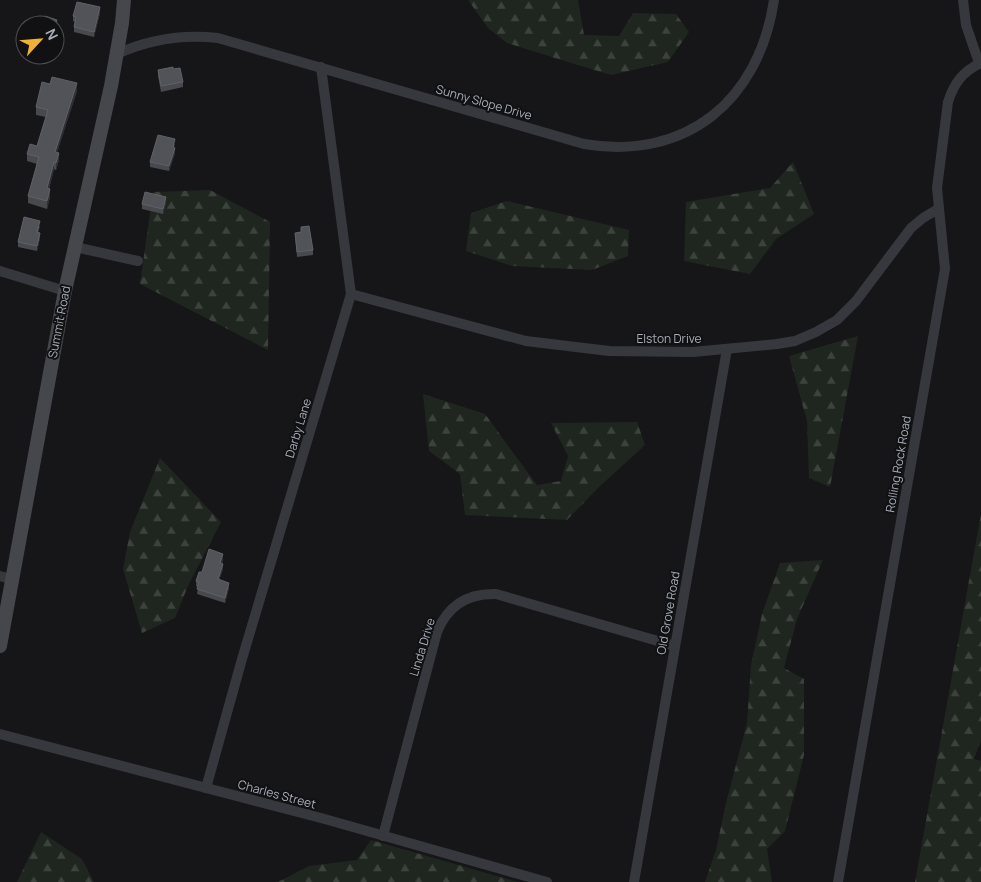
<svg xmlns="http://www.w3.org/2000/svg" width="981" height="882" viewBox="0 0 981 882" font-family="Manrope,sans-serif">
<defs>
<pattern id="forest-firs" width="22" height="20" patternUnits="userSpaceOnUse" patternTransform="scale(1.25)"><rect width="22" height="20" fill="#1e261f"/><path d="M5 1l3.5 6h-7zM16 11l3.5 6h-7z" fill="#3c433d"/></pattern>
</defs>
<rect width="100%" height="100%" fill="#161618"/>
<g fill="url(#forest-firs)">
<path d="M 468,0 L 578,0 L 584,35 L 619,36 L 633,13 L 676,14 L 689,32 L 668,62 L 611,75 L 555,58 L 507,43 L 488,28 Z"/>
<path d="M 793,162 L 814,214 L 776,239 L 750,274 L 684,261 L 686,202 L 770,188 Z"/>
<path d="M 210,190 L 270,222 L 268,350 L 140,284 L 153,192 Z"/>
<path d="M 507,201 L 629,230 L 628,256 L 592,270 L 512,266 L 466,251 L 471,213 Z"/>
<path d="M 858,336 L 830,487 L 809,478 L 807,421 L 789,356 Z"/>
<path d="M 423,394 L 485,414 L 537,485 L 561,481 L 568,456 L 551,423 L 637,422 L 645,445 L 599,487 L 567,520 L 465,515 L 460,474 L 429,451 Z"/>
<path d="M 160,458 L 221,522 L 188,586 L 175,618 L 142,633 L 123,569 L 130,532 Z"/>
<path d="M 981,514 L 981,740 L 974,759 L 981,761 L 981,882 L 915,882 Z"/>
<path d="M 823,560 L 797,619 L 784,668 L 804,679 L 804,755 L 785,831 L 767,849 L 772,882 L 705,882 L 716,850 L 726,803 L 747,723 L 751,665 L 762,614 L 780,563 Z"/>
<path d="M 41,832 L 82,859 L 94,882 L 17,882 Z"/>
<path d="M 371,840 L 518,882 L 278,882 L 309,866 L 357,860 Z"/>
</g>
<g fill="none" stroke-linecap="round" stroke-linejoin="round">
<g stroke="#37383d" stroke-width="10">
<path d="M 963,0 L 966,25 L 979,63"/>
<path d="M 117,54 C 150,39 182,34 218,38 L 584,144 C 686,161 759,101 774,0"/>
<path d="M 75,247 L 138,261"/>
<path d="M 0,271 L 65,291"/>
<path d="M 351,294 L 526,341 L 609,351 L 693,352 L 777,344 L 795,341 L 816,332 L 837,320 L 856,301 L 911,228 L 923,218 L 938,209"/>
<path d="M 0,576 L 11,579"/>
<path d="M 0,734 L 321,818 L 547,882"/>
<path d="M 206,788 L 242,659 L 351,294 L 321,67"/>
<path d="M 383,836 L 437,632 C 448,605 468,593 496,594 L 675,646"/>
<path d="M 634,882 L 727,349"/>
<path d="M 838,882 L 945,269 L 937,188 L 948,102 C 954,83 963,71 981,63"/>
</g>
<path stroke="#45474d" stroke-width="14" d="M 0,646 L 65,291 L 111,86 L 122,23 L 124,0"/>
</g>
<g fill="#47494d">
<path d="M 100,13 L 94,37 L 74,32 L 74,27 L 75,22 L 73,21 L 73,16 Z"/>
<path d="M 173,69 L 183,82 L 183,87 L 161,92 L 158,76 L 158,70 Z"/>
<path d="M 77,91 L 57,152 L 59,160 L 56,170 L 54,169 L 49,189 L 50,197 L 47,209 L 28,203 L 28,196 L 37,164 L 27,161 L 27,154 L 37,146 L 46,117 L 36,115 L 36,107 Z"/>
<path d="M 175,144 L 174,147 L 175,153 L 169,171 L 150,167 L 150,162 Z"/>
<path d="M 166,203 L 163,214 L 142,209 L 142,204 Z"/>
<path d="M 40,226 L 38,233 L 40,238 L 37,251 L 18,247 L 18,242 Z"/>
<path d="M 301,227 L 313,250 L 313,255 L 297,257 L 295,233 L 301,232 Z"/>
<path d="M 223,559 L 222,564 L 223,569 L 219,580 L 229,588 L 225,603 L 197,594 L 198,587 L 196,586 L 196,581 L 202,572 Z"/>
</g>
<g fill="#2f3033">
<path d="M 100,7 L 100,13 L 94,37 L 94,32 Z"/>
<path d="M 77,83 L 77,91 L 55,159 L 55,152 Z"/>
<path d="M 175,148 L 175,153 L 169,171 L 169,166 Z"/>
<path d="M 59,153 L 59,160 L 56,170 L 56,163 Z"/>
<path d="M 54,162 L 54,169 L 47,196 L 47,188 Z"/>
<path d="M 50,189 L 50,197 L 47,209 L 47,201 Z"/>
<path d="M 166,197 L 166,203 L 163,214 L 163,209 Z"/>
<path d="M 40,233 L 40,238 L 37,251 L 37,246 Z"/>
<path d="M 223,554 L 223,559 L 220,568 L 220,563 Z"/>
<path d="M 223,564 L 223,569 L 218,584 L 218,579 Z"/>
<path d="M 229,583 L 229,588 L 225,603 L 225,598 Z"/>
</g>
<g fill="#525359" stroke="#5f6168">
<path d="M 77,2 L 100,7 L 94,32 L 74,27 L 76,17 L 73,16 Z"/>
<path d="M 45,16 L 57,20 L 55,26 L 55,25 L 43,25 Z"/>
<path d="M 173,67 L 173,69 L 180,68 L 183,82 L 161,86 L 158,70 Z"/>
<path d="M 52,77 L 77,83 L 55,152 L 59,153 L 56,163 L 54,162 L 47,188 L 50,189 L 47,201 L 28,196 L 39,157 L 27,154 L 30,144 L 37,146 L 48,110 L 36,107 L 42,82 L 50,84 Z"/>
<path d="M 158,135 L 175,139 L 173,147 L 175,148 L 169,166 L 150,162 Z"/>
<path d="M 145,192 L 166,197 L 163,209 L 142,204 Z"/>
<path d="M 24,217 L 40,221 L 37,232 L 40,233 L 37,246 L 18,242 Z"/>
<path d="M 309,226 L 313,250 L 297,252 L 295,233 L 301,232 L 301,227 Z"/>
<path d="M 209,549 L 223,554 L 220,563 L 223,564 L 218,579 L 229,583 L 225,598 L 197,589 L 199,582 L 196,581 L 199,572 L 202,572 Z"/>
</g>
<g text-anchor="middle" dominant-baseline="central" stroke-width="4" stroke-linejoin="round" paint-order="stroke">
<g font-size="12" fill="#a8adb8" stroke="#111113">
<text transform="translate(484 102) rotate(16)">Sunny Slope Drive</text>
<text transform="translate(59 322) rotate(-79)">Summit Road</text>
<text x="669" y="338">Elston Drive</text>
<text transform="translate(298 428) rotate(-73)">Darby Lane</text>
<text transform="translate(898 464) rotate(-80)">Rolling Rock Road</text>
<text transform="translate(668 613) rotate(-80)">Old Grove Road</text>
<text transform="translate(422 647) rotate(-73)">Linda Drive</text>
<text transform="translate(277 794) rotate(15)">Charles Street</text>
</g>
</g>
<g transform="translate(40 40) rotate(64)"><circle r="24" fill="#111113" stroke="#4d4f55"/>
<path d="M0-4L9 19L0 12L-9 19Z" fill="#f2b134"/>
<text y="-8" font-size="14" font-weight="bold" text-anchor="middle" fill="#a8adb8">N</text>
</g>
</svg>
